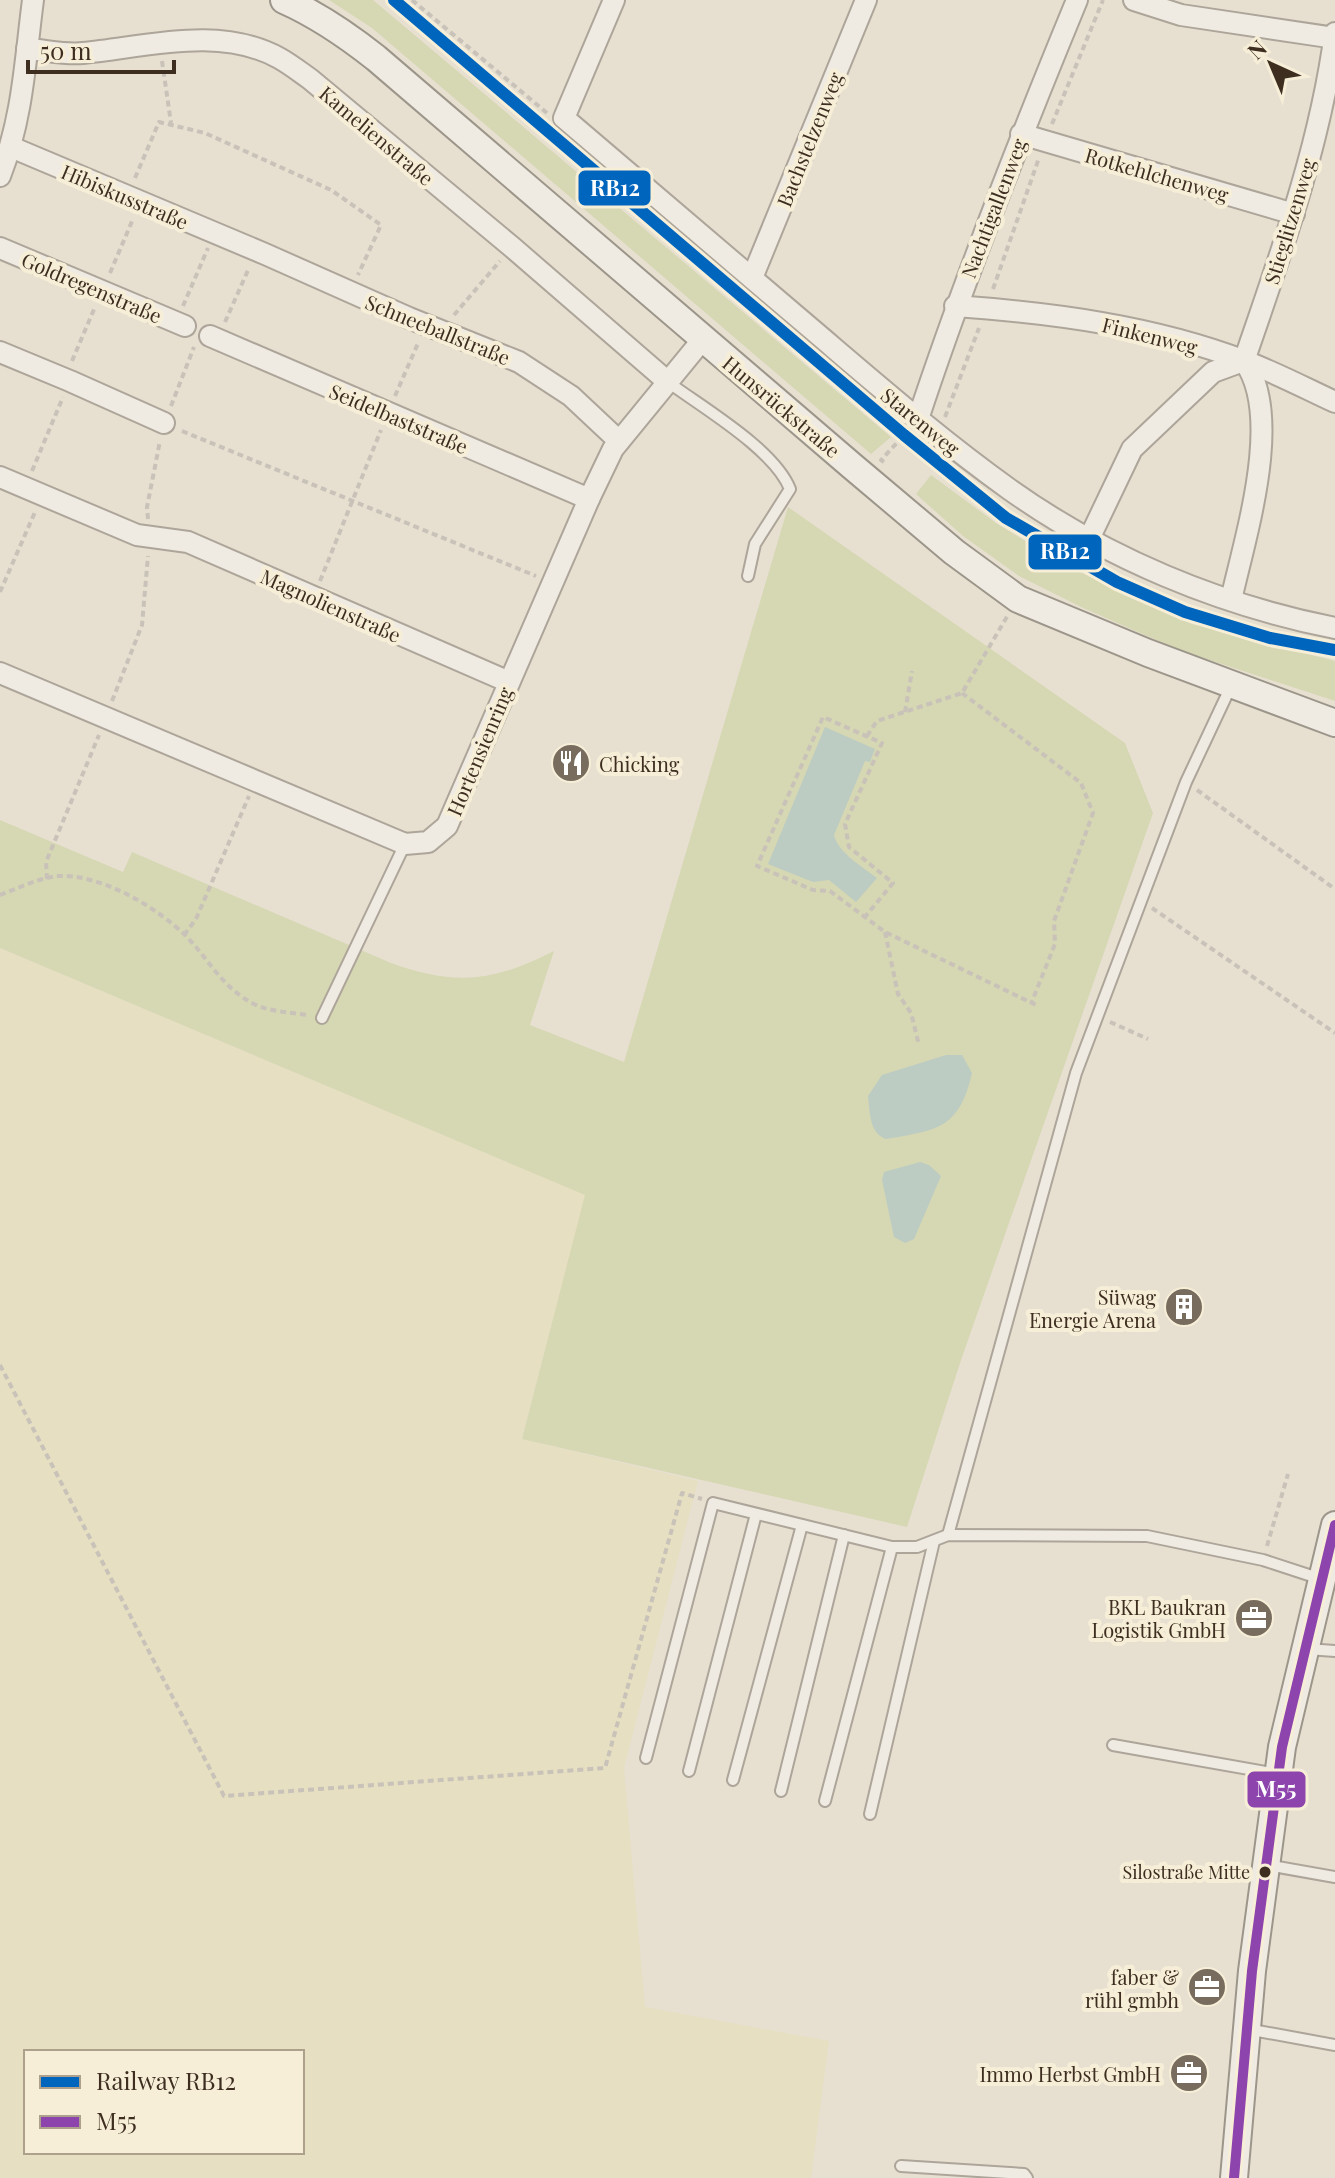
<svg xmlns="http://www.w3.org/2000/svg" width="1335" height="2178" viewBox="0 0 1335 2178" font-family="'Playfair Display',serif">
<rect width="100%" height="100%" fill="#e7e0d1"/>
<path fill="#e6dfc2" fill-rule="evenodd" d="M 0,948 L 586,1195 L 522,1439 L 698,1481 L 624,1768 L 645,2007 L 829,2041 L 811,2178 L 0,2178 ZM 26,2052 L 302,2052 L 302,2152 L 26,2152 Z"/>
<g fill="#d6d7b3">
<path d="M 329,0 L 373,0 L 891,437 L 871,454 L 372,28 Z"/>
<path d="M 931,475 L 996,523 L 1063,564 L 1192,624 L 1335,661 L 1335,701 L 1179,650 L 1081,607 L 1019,576 L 963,536 L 916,494 Z"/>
<path d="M 788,507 L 1125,743 L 1153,813 L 961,1360 L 907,1527 L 522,1439 L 585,1195 L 0,948 L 0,820 L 123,872 L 132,852 L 391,963 C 456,986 493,982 554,951 L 530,1025 L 624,1062 Z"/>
</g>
<g fill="#bcccc2">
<path d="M 825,727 L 875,749 L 870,762 L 865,761 L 834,835 C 838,853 863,867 877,878 L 856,902 L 829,880 L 813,882 L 768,864 Z"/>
<path d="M 946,1055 L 962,1055 L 972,1073 C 959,1129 938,1130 886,1139 C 869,1133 870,1112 868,1096 L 882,1075 Z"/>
<path d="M 920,1162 L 929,1165 L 941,1176 L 914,1239 L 905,1243 L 894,1237 L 882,1180 L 884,1172 Z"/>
</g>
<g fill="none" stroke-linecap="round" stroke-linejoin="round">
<defs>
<g id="lane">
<path d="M 668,382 C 703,408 774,449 790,489 L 755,544 L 748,576"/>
<path d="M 322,1018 L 405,844"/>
<path d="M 948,1535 L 1076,1073 L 1186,782 L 1232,684"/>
<path d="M 1307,1649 L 1335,1651"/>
<path d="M 1113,1745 L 1277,1774"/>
<path d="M 646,1758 L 713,1503 L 892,1547 L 917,1547 L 948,1535 L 1147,1536 L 1263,1560 L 1321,1579"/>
<path d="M 689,1771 L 756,1514"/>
<path d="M 733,1780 L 802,1525"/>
<path d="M 781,1791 L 844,1535"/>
<path d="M 825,1801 L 892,1547"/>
<path d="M 870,1814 L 934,1541"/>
<path d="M 1267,1865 L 1335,1877"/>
<path d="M 1247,2029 L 1335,2045"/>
<path d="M 901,2166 L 1024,2174 L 1027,2178"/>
</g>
<g id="street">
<path d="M 614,0 L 564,118 C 645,187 726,256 808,326 C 874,382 939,439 1009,489 C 1106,558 1219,605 1335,628"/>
<path d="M 1134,0 L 1181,15 L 1335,38"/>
<path d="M 27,49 C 45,50 65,55 83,53 C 146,47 219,25 279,58 C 290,64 300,72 310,79 L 512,247 L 668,382"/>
<path d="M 1021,134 L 1294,214"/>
<path d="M 11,147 L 265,254 L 409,318 L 519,362 L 571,396 L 619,441"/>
<path d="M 0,176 C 23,117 25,61 33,0"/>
<path d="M 0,248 L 185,326"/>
<path d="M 752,278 L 866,0"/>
<path d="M 955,306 C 1053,313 1153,326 1245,361 C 1276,373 1305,388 1335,402"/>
<path d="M 210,336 L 589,499"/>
<path d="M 0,352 L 70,381 L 164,423"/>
<path d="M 918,419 C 965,277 1020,138 1077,0"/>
<path d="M 0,477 L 137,535 L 188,542 L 509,682"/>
<path d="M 1089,539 L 1132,449 L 1213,372 L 1243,361"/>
<path d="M 1231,600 C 1245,537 1284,416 1244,361 C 1281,253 1320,146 1335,33"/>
<path d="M 0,673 L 405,844 L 428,842 L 447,826 L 589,499 L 613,449 L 703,339"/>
</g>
<g id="secondary">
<path d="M 284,0 C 318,15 347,35 376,58 L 852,466 L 954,552 L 1018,599 L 1148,653 L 1335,723"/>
<path d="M 1234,2178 L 1252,1971 L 1282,1747 L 1335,1525"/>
</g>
</defs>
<use href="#lane" stroke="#ada599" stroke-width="14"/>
<use href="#street" stroke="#ada599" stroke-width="24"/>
<use href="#secondary" stroke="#9c958a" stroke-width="30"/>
<g stroke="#c8c2b9" stroke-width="4" stroke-dasharray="6 4" stroke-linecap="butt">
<path d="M 412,0 L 547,113"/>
<path d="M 162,61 L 171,123"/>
<path d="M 1052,124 L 1103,0"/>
<path d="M 135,178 L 159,122 L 205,133 L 331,190 L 381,225 L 358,275"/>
<path d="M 110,273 L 133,219"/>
<path d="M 993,289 L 1039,158"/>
<path d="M 183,306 L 208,248"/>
<path d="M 454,315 L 500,261"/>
<path d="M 225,322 L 249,268"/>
<path d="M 72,361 L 95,307"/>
<path d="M 395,396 L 419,341"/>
<path d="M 171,406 L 194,347"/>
<path d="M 945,417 L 979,328"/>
<path d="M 182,431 L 536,576"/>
<path d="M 884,462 L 881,460 L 906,433"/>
<path d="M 32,471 L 63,397"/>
<path d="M 148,519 L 147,507 L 160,441"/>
<path d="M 320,581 L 381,430"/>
<path d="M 0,592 L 35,512"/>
<path d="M 962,693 L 1081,783 L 1093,813 L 1054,921 L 1055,944 L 1031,1004"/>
<path d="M 112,701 L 142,625 L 148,556"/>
<path d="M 905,712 L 912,671"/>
<path d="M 867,736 L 877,721 L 962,693 L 1008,615"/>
<path d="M 1197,790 L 1335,889"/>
<path d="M 47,879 L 46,862 L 99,735"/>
<path d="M 0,895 C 19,888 38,878 59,876 C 100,874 155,906 185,935 C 208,958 222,988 254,1004 C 271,1012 289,1012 307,1015"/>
<path d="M 1152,908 L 1335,1033"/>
<path d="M 864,918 L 893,883 L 849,847 L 845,824 L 882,743 L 823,717 L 757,866 L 813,890 L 830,891 L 885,932 L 1036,1005"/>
<path d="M 885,932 L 898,994 L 911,1013 L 919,1045"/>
<path d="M 184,935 L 196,919 L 249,796"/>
<path d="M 1110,1022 L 1148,1039"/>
<path d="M 0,1365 L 224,1796 L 605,1768 L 682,1493 L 702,1499"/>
<path d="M 1267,1546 L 1288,1474"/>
</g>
<use href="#lane" stroke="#efebe3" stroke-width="10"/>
<use href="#street" stroke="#efebe3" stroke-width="20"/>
<use href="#secondary" stroke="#efebe3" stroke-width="26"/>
<defs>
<path id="bus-1" d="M 1234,2178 L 1252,1971 L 1282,1747 L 1335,1525"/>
</defs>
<use href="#bus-1" stroke="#f7eed8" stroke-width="16"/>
<use href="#bus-1" stroke="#8e44ad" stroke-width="10"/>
<defs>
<path id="rail-1" d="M 394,0 L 904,435 L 1006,518 L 1117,582 L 1185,612 L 1270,638 L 1335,650"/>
</defs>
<use href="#rail-1" stroke="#f7eed8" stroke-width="18"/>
<use href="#rail-1" stroke="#0065bd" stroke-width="12"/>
</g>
<defs>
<symbol id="restaurant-disc" viewBox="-11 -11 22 22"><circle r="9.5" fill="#786c5e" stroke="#f7eed8"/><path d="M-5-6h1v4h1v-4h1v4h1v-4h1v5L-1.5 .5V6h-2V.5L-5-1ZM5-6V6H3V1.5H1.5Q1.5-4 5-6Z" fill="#fff"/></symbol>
<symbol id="building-disc" viewBox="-11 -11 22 22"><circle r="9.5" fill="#786c5e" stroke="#f7eed8"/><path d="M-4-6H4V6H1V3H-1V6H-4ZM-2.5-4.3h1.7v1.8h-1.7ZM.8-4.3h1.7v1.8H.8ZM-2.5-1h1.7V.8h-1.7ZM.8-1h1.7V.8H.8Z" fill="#fff"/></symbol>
<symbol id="office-disc" viewBox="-11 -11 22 22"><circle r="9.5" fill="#786c5e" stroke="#f7eed8"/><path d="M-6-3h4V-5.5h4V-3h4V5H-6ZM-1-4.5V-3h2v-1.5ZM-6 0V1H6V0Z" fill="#fff"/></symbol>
</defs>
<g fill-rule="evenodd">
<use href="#restaurant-disc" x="549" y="741" width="44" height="44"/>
<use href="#building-disc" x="1162" y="1285" width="44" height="44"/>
<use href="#office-disc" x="1232" y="1596" width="44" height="44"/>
<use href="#office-disc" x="1185" y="1965" width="44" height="44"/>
<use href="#office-disc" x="1167" y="2051" width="44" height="44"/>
</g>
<circle fill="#3d2e20" stroke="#f7eed8" stroke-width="3" cx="1265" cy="1872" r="7"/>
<g text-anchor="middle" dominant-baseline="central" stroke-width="8" stroke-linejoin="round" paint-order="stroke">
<g font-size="18" fill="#3d2e20" stroke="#f7eed8" text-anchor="end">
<text x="1250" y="1872">Silostraße Mitte</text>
</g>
<g font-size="20" fill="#3d2e20" stroke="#f7eed8">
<text transform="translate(377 135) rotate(40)">Kamelienstraße</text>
<text transform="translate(809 139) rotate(-68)">Bachstelzenweg</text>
<text transform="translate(1157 174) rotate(16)">Rotkehlchenweg</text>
<text transform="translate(125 196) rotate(23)">Hibiskusstraße</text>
<text transform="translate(993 208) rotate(-69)">Nachtigallenweg</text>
<text transform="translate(1289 221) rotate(-73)">Stieglitzenweg</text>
<text transform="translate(92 287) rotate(23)">Goldregenstraße</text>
<text transform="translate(438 329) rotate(22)">Schneeballstraße</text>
<text transform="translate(1150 335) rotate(14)">Finkenweg</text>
<text transform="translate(782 406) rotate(40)">Hunsrückstraße</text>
<text transform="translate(399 418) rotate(23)">Seidelbaststraße</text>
<text transform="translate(921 421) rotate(39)">Starenweg</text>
<text transform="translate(331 605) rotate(24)">Magnolienstraße</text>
<text transform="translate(479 751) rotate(-67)">Hortensienring</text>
</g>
<g font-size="20" fill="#3d2e20" stroke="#f7eed8" text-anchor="end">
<text x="599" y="763" text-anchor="start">Chicking</text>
<text x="1156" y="1296">Süwag<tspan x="1156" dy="23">Energie Arena</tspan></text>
<text x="1226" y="1606">BKL Baukran<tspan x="1226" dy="23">Logistik GmbH</tspan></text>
<text x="1179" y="1976">faber &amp;<tspan x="1179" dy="23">rühl gmbh</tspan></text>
<text x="1161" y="2073">Immo Herbst GmbH</text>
</g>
</g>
<g stroke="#f7eed8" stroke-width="3">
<rect x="577" y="169" width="75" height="38" rx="8" fill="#0065bd"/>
<rect x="1027" y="533" width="76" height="38" rx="8" fill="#0065bd"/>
<rect x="1246" y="1770" width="61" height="39" rx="8" fill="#8e44ad"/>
</g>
<g font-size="22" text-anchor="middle" font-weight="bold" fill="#fff">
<text x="615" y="196">RB12</text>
<text x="1065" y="559">RB12</text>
<text x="1276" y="1797">M55</text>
</g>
<rect x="24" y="2050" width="280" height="104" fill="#f7eed8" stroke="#ada18e" stroke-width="2"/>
<rect x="40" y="2076" width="40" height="12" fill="#0065bd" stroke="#ada18e" stroke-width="2"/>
<text x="96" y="2090" font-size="24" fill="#3d2e20">Railway RB12</text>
<rect x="40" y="2116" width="40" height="12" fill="#8e44ad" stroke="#ada18e" stroke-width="2"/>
<text x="96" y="2130" font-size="24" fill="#3d2e20">M55</text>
<g transform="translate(1271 64) rotate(316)" stroke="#f7eed8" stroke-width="6" paint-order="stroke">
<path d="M0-6L14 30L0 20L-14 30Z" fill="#3d2e20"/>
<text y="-12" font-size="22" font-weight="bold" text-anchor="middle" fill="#3d2e20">N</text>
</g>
<path d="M28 60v12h146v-12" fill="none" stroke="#3d2e20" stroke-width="4"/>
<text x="40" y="60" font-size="24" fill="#3d2e20" stroke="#f7eed8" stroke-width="6" paint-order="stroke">50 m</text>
</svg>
